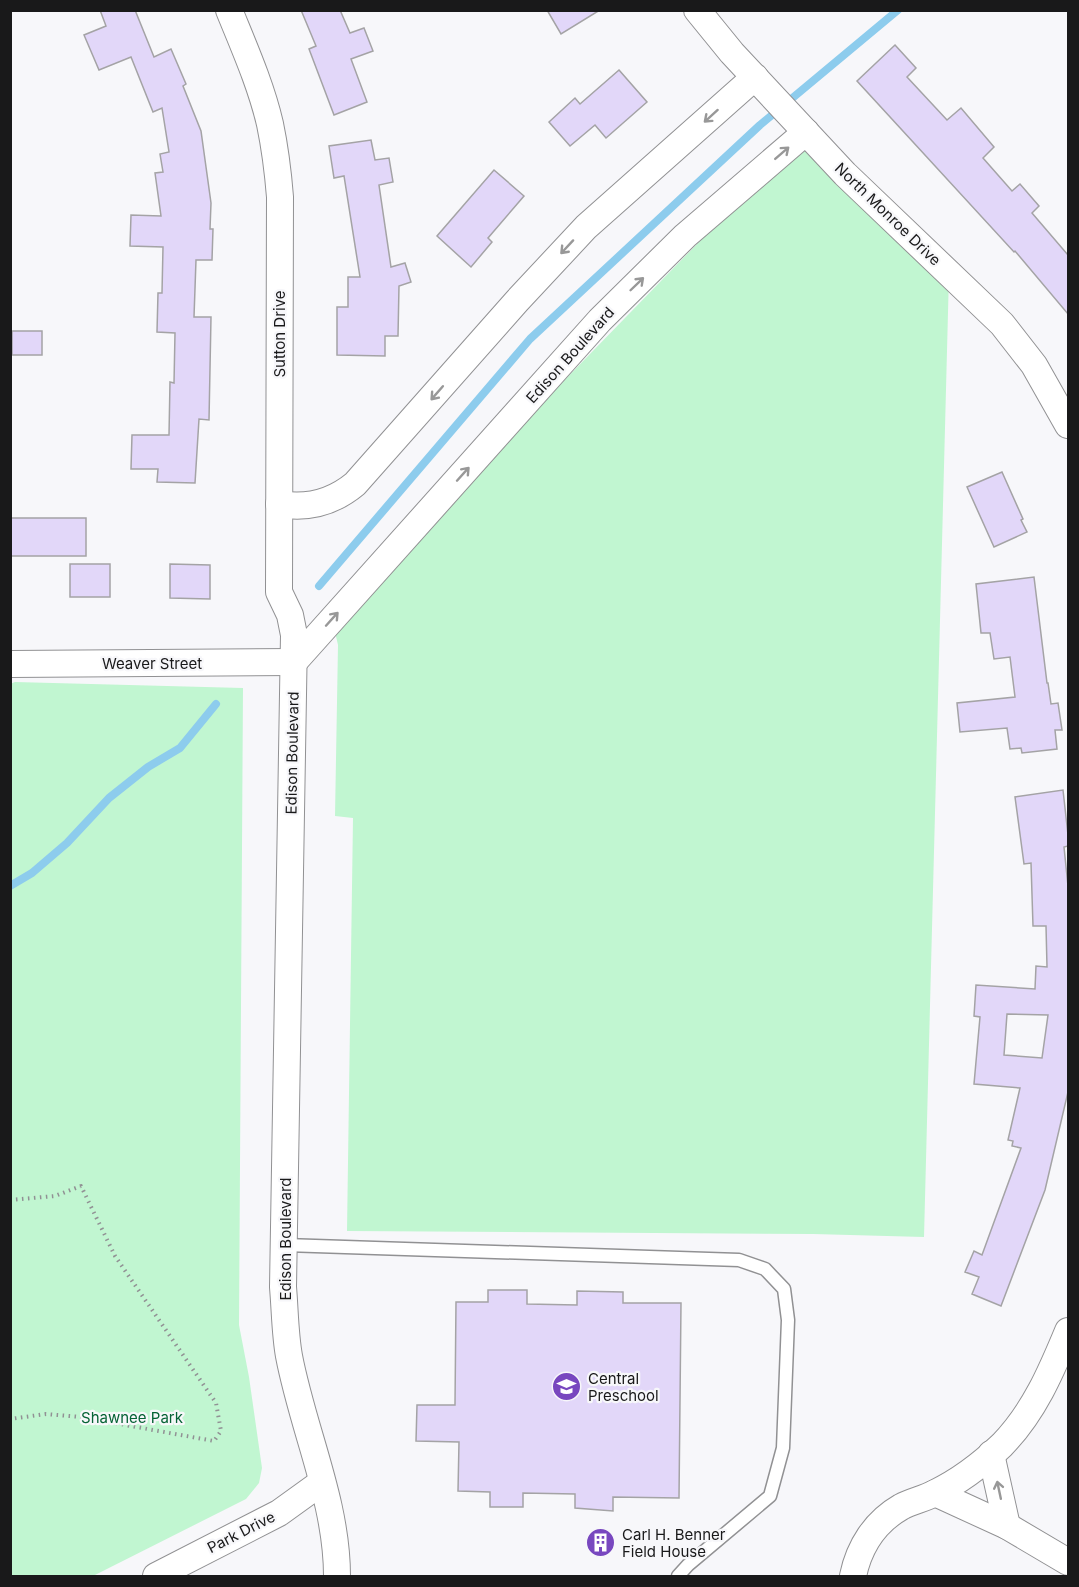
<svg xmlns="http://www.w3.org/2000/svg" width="1079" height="1587" viewBox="0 0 1079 1587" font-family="Inter,sans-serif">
<rect width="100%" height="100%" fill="#f7f7fa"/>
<g fill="#c1f6d1">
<path d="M 806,132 L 949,274 L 924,1237 L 813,1234 L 347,1231 L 353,818 L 335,816 L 338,645 L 332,619 Z"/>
<path d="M 15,682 L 243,688 L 239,1325 L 249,1377 L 262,1468 L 259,1483 L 246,1499 L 93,1576 L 11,1576 L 10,684 Z"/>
</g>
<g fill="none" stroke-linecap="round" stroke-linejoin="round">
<g stroke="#8dcced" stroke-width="8">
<path d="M 319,586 L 530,339 L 760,125 L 898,10"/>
<path d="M 10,886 L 32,873 L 67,843 L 109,798 L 148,767 L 180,748 L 216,704"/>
</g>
</g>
<g fill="#e2d7f9" stroke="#a4a3a5" stroke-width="1.5" fill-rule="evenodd">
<path d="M 100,10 L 135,10 L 154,57 L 171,49 L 186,84 L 183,86 L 201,131 L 211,203 L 210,229 L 213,229 L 212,260 L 196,260 L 194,317 L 211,317 L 209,420 L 199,419 L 195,483 L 157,482 L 158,469 L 131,469 L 132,435 L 169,435 L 170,382 L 174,383 L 175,333 L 157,332 L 158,293 L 162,293 L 163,247 L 130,246 L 131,215 L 161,216 L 155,173 L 163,172 L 160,154 L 169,152 L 162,108 L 153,112 L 131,57 L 99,70 L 84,35 L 106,26 Z"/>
<path d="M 301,10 L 340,10 L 350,33 L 364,28 L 373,51 L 351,59 L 367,102 L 334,115 L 309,49 L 316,46 Z"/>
<path d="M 547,10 L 600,10 L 561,34 Z"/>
<path d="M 895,45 L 916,68 L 907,77 L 947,120 L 961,108 L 994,147 L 983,158 L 1012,191 L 1020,184 L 1039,206 L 1032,213 L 1068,255 L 1068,314 L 1015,251 L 1014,252 L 857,81 Z"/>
<path d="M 619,70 L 647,102 L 606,138 L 595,125 L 570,146 L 549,122 L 575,98 L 580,104 Z"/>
<path d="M 371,140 L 375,160 L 389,158 L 393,182 L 379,185 L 391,267 L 405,263 L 411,282 L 399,286 L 398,336 L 385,336 L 385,356 L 337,355 L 337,307 L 348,307 L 348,277 L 360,277 L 344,176 L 334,178 L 329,146 Z"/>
<path d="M 494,170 L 524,196 L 488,238 L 492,242 L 471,267 L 437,236 Z"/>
<rect x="12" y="331" width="30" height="24"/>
<path d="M 1002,472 L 1023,519 L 1021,520 L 1027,532 L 994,547 L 967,487 Z"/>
<rect x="10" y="518" width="76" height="38"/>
<rect x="70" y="564" width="40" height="33"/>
<path d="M 170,564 L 210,565 L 210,599 L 170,598 Z"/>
<path d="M 1034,577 L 1047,683 L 1048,683 L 1051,704 L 1058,703 L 1062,730 L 1055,730 L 1057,749 L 1022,753 L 1021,748 L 1010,749 L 1007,728 L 960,732 L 957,703 L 1015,697 L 1010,657 L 994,659 L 990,633 L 981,633 L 976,584 Z"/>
<path d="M 1063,790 L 1068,835 L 1068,846 L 1064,847 L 1068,886 L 1068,1092 L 1045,1190 L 1001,1306 L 972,1294 L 979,1277 L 965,1272 L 974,1251 L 982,1255 L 1021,1148 L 1012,1146 L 1013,1141 L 1008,1140 L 1020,1088 L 974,1084 L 980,1017 L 974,1016 L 976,985 L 1035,989 L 1036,966 L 1047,967 L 1046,926 L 1033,926 L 1031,863 L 1024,864 L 1015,797 ZM 1007,1014 L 1048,1015 L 1042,1058 L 1004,1055 Z"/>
<path d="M 488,1290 L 527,1290 L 527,1304 L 577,1305 L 577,1291 L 623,1292 L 623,1303 L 681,1303 L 679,1498 L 613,1497 L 613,1511 L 575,1508 L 575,1494 L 523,1493 L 523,1507 L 490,1507 L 490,1492 L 458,1491 L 459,1442 L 416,1441 L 417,1405 L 455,1405 L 456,1302 L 488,1302 Z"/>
</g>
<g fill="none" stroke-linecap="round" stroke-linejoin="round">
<defs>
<path id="service" d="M 285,1245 L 739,1260 L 765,1269 L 784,1289 L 788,1320 L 783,1448 L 770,1496 L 688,1565 L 678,1576"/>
<g id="minor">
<path d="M 229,10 C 244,47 261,85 270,124 C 275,148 278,172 280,197 L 279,592 L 290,615 L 294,635 L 283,1287 C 285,1310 285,1334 289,1356 C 303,1430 337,1501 337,1576"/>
<path d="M 697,10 L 732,53 L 845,174 L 1002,324 L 1034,365 L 1068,425"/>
<path d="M 279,504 C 307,509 332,503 355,484 L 517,301 L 586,227 L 755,77"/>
<path d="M 294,662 L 600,320 L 685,236 L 806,132"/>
<path d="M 10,664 L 294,662"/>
<path d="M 991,1454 L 1007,1526"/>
<path d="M 935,1493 L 1007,1526 L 1068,1562"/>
<path d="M 156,1576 L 279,1513 L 322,1482"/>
<path d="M 853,1576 C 859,1547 875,1522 901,1507 C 912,1501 924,1499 935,1493 C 960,1481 982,1464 1002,1445 C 1034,1412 1051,1372 1068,1331"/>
</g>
</defs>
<use href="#service" stroke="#919193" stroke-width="15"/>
<use href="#minor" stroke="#919193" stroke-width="28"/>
<path stroke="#919194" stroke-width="4" stroke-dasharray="1.5 4.5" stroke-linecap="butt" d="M 10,1200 L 55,1196 L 81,1186 L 115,1256 L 216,1403 L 221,1431 L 214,1441 L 81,1417 L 46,1414 L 10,1419"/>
<use href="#service" stroke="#fff" stroke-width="12"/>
<use href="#minor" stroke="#fff" stroke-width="26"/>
</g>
<defs><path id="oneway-shaft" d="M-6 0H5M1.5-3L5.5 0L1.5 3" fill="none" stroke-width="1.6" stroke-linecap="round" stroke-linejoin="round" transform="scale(1.5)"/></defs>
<g stroke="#989898">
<use href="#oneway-shaft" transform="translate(711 116) rotate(138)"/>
<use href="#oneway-shaft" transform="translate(782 153) rotate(-41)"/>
<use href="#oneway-shaft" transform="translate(567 247) rotate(133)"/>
<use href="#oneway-shaft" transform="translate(637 284) rotate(-44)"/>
<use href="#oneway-shaft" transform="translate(437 393) rotate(131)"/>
<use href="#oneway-shaft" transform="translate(463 474) rotate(-48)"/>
<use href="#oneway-shaft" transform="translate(332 619) rotate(-48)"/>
<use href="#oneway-shaft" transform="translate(999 1490) rotate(-102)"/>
</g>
<defs>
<symbol id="school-disc" viewBox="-11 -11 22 22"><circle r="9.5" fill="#7847bf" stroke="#f7f7fa"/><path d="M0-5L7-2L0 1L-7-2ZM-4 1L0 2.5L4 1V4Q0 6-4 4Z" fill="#fff"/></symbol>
<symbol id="building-disc" viewBox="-11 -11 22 22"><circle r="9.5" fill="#7847bf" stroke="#f7f7fa"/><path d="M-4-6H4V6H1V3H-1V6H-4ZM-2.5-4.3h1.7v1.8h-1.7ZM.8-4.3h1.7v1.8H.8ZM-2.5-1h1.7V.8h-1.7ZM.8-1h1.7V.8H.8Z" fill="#fff"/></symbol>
</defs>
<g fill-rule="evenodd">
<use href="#school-disc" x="550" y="1370" width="33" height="33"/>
<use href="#building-disc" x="584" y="1526" width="33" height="33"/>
</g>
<g text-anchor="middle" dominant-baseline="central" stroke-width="4.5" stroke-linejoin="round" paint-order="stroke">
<g font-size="15" fill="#19191a" stroke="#f7f7fa">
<text transform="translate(888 214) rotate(44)">North Monroe Drive</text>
<text transform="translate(279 334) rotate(-90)">Sutton Drive</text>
<text transform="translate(570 355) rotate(-48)">Edison Boulevard</text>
<text x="152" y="663">Weaver Street</text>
<text transform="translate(292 753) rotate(-89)">Edison Boulevard</text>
<text transform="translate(285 1239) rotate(-90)">Edison Boulevard</text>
<text transform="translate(241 1532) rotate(-27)">Park Drive</text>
</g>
<g font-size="15" fill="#19191a" stroke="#f7f7fa" text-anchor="start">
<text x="588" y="1378">Central<tspan x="588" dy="17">Preschool</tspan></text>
<text x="622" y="1534">Carl H. Benner<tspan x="622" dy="17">Field House</tspan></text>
</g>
<g font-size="15" fill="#066335" stroke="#f7f7fa">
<text x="132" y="1417">Shawnee Park</text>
</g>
</g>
<rect width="1079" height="1587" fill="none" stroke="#19191a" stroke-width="24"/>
</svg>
